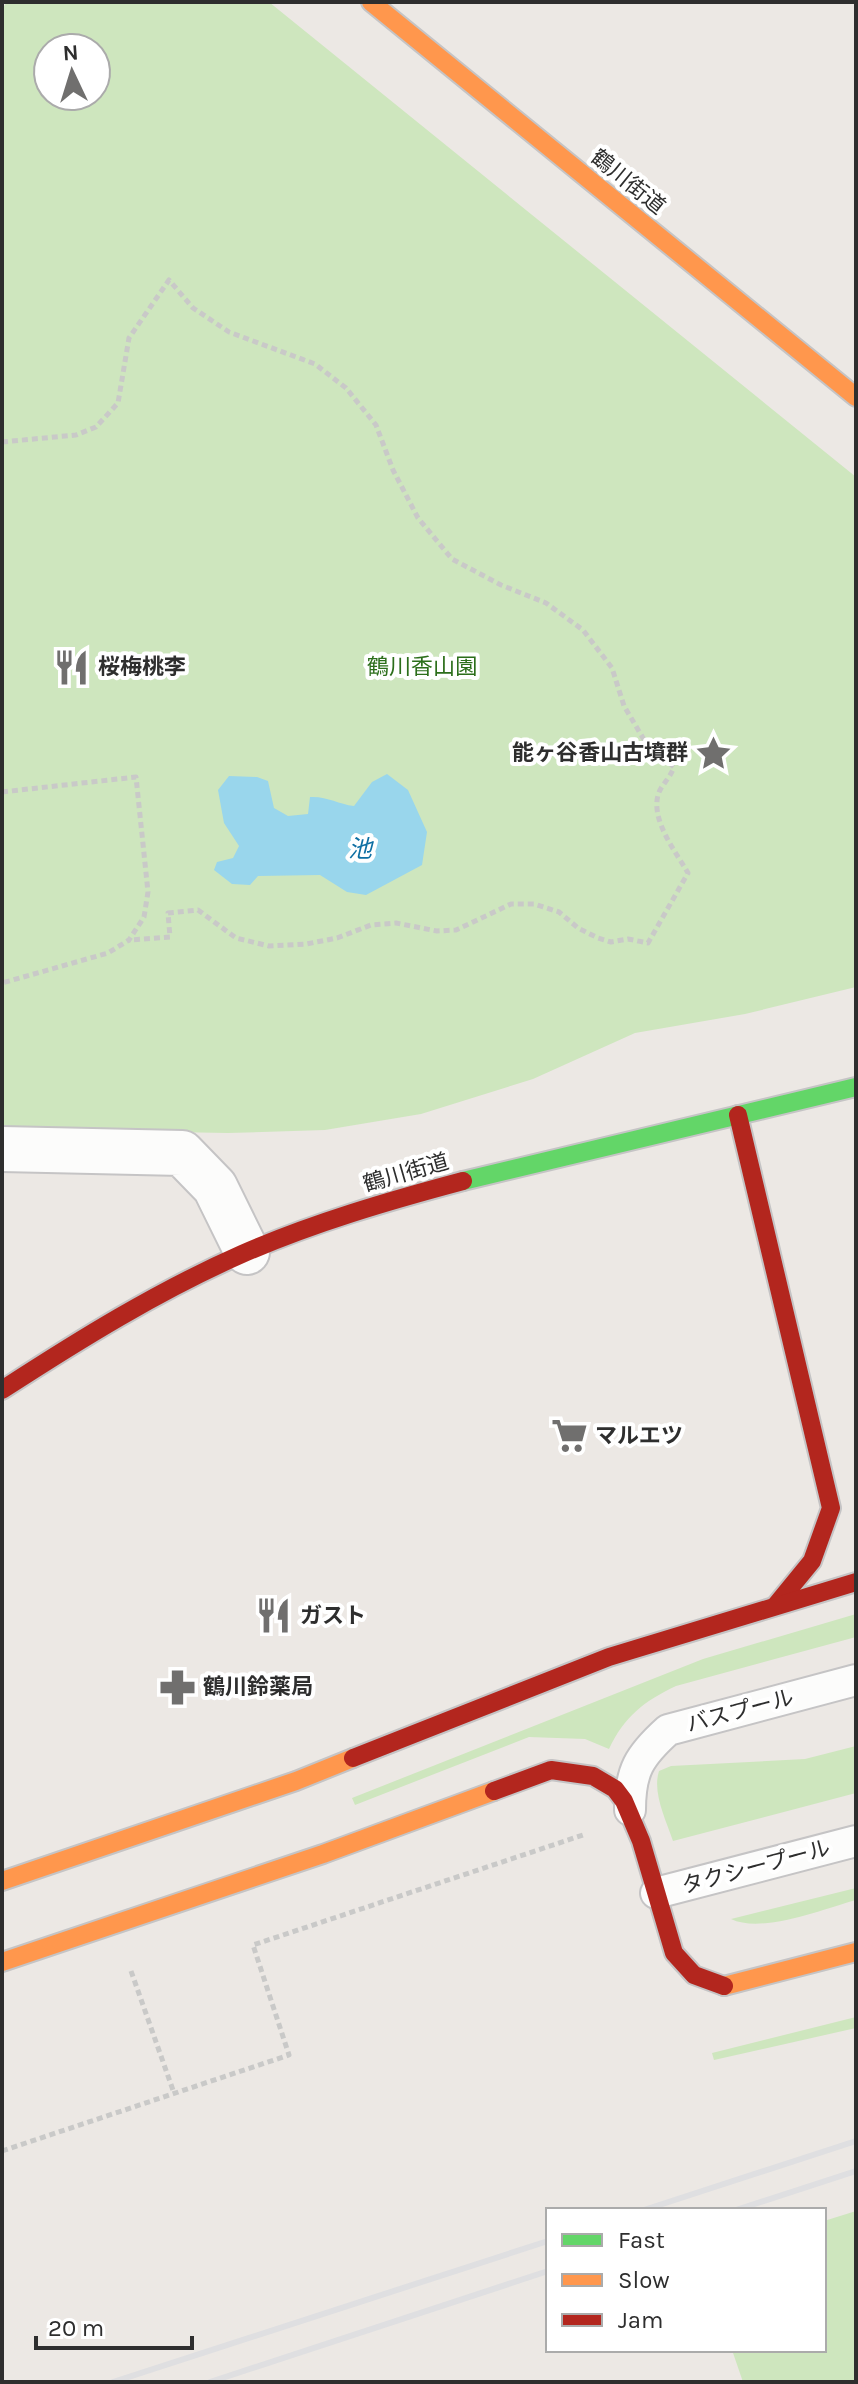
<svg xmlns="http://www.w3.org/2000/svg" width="858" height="2384" viewBox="0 0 858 2384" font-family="Karla,'Noto Sans JP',sans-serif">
<rect width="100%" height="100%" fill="#ece8e4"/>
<g fill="#cee6be" fill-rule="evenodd">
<path d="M 7,2 L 269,2 L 856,477 L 856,987 L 745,1014 L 635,1033 L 533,1079 L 421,1114 L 325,1130 L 228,1133 L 2,1129 L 2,9 ZM 48,48 L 96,48 L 96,96 L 48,96 Z"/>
<path d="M 856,1614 L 856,1637 L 676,1686 C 644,1701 624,1717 609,1749 L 585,1739 L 529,1737 L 355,1805 L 352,1798 L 703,1659 Z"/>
<path d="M 856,1746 L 856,1793 L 673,1841 C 666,1820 652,1792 659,1771 L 671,1766 L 805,1759 Z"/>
<path d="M 856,1888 L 856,1900 C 823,1909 762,1934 731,1919 Z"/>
<path d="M 856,2017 L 856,2028 L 714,2060 L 712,2053 Z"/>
<path d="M 856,2211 L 856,2382 L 743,2382 L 732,2350 L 824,2350 L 824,2221 Z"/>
</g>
<path fill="#99d6ec" d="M 387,774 L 408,790 L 427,832 L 422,865 L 366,895 L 347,892 L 320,875 L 258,876 L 250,885 L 232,884 L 214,870 L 217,862 L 233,858 L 239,846 L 224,823 L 218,790 L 229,776 L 257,777 L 268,781 L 274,808 L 288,816 L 308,814 L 310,797 C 327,796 338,804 354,806 L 372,782 Z"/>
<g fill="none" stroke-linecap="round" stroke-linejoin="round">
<defs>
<g id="lane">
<path d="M 630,1810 C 630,1771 639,1756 668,1730 L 856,1680"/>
<path d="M 656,1893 L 856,1841"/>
</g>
<path id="street" d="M 2,1149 L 182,1153 L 215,1187 L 247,1252"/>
<path id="fast" d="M 463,1181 L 856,1087"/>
<g id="slow">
<path d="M 371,2 L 856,397"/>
<path d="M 2,1881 L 296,1781 L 353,1758"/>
<path d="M 2,1962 L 323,1854 L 494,1791"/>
<path d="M 724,1986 L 856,1952"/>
</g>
<g id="jam">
<path d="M 738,1115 L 831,1508 L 812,1561 L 776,1605"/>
<path d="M 2,1390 C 79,1340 158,1291 242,1254 C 313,1223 388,1201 463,1181"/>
<path d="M 353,1758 L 609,1657 L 856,1582"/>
<path d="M 494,1791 L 551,1770 L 593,1776 L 615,1789 L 624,1801 L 641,1841 L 674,1953 L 694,1975 L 724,1986"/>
</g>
</defs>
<use href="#lane" stroke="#c5c4c5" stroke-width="34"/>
<use href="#street" stroke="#c5c4c5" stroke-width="48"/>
<use href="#fast" stroke="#c5c4c5" stroke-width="22"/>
<use href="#slow" stroke="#c5c4c5" stroke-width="22"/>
<use href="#jam" stroke="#c5c4c5" stroke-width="22"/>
<g stroke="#c9c9c8" stroke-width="5" stroke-dasharray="6 4" stroke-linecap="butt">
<path d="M 2,442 L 76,435 L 96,427 L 118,403 L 129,338 L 169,280 L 193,308 L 229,332 L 315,364 L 346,388 L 376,425 L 393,470 L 418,518 L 452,559 L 501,585 L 546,603 L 583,630 L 612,668 L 624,706 L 646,743 L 674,767 C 669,780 661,785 658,795 C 651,821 676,852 688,873 L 648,943 L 628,939 L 611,942 L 598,938 L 578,928 L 559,912 L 534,904 L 511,904 L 456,930 L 437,931 L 396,923 L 371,925 L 337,938 L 306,944 L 269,946 L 236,938 L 198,910 L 168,913 L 170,937 L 129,940"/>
<path d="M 2,792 L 136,777 L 148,892 L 144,917 L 129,940 L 108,953 L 2,983"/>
<path d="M 131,1971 L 174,2093"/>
<path d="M 2,2151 L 289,2055 L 253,1945 L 583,1835"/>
</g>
<use href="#lane" stroke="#fcfcfb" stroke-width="30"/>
<use href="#street" stroke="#fcfcfb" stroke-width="44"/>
<use href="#fast" stroke="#63d668" stroke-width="18"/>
<use href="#slow" stroke="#ff974d" stroke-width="18"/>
<use href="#jam" stroke="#b3261e" stroke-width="18"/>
<g stroke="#dfdfe1" stroke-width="6">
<path d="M 644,2210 L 856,2141"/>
<path d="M 736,2210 L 856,2171"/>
<path d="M 113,2382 L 548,2241"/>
<path d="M 210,2382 L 548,2271"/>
</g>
</g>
<defs>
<symbol id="restaurant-bare" viewBox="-9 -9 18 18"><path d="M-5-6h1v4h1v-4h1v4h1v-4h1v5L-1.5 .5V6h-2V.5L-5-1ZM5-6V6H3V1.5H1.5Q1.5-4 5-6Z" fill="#706f6e" stroke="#fff" stroke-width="2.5" paint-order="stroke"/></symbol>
<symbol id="sight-bare" viewBox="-9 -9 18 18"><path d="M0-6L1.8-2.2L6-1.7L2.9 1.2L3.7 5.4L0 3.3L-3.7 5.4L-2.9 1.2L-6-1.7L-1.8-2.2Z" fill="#706f6e" stroke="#fff" stroke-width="2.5" paint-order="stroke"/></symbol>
<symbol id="supermarket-bare" viewBox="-9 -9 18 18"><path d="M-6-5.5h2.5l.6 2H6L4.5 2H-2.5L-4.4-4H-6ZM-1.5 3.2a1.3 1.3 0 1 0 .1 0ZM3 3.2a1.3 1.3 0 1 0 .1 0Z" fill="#706f6e" stroke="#fff" stroke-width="2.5" paint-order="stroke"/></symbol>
<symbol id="pharmacy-bare" viewBox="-9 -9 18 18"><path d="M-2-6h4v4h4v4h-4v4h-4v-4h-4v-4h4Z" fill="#706f6e" stroke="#fff" stroke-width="2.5" paint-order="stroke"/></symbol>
</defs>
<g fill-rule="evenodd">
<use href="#restaurant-bare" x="46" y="642" width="51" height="51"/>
<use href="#sight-bare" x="688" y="728" width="51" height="51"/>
<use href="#supermarket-bare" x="544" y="1410" width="51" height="51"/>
<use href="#restaurant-bare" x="248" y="1590" width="51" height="51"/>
<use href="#pharmacy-bare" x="152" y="1662" width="51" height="51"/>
</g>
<g text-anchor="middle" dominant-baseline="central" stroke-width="8" stroke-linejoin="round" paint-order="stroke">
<g font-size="22" fill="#2e2e2e" stroke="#fff">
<text transform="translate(628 182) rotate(39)">鶴川街道</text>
<text transform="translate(406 1173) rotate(-16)">鶴川街道</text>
<text transform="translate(740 1711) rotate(-15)">バスプール</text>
<text transform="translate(756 1867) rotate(-15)">タクシープール</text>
</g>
<g font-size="22" font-weight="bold" fill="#2e2e2e" stroke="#fff" text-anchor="start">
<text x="98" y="667">桜梅桃李</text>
<text x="688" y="753" text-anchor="end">能ヶ谷香山古墳群</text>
<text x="595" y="1436">マルエツ</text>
<text x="300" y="1616">ガスト</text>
<text x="203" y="1687">鶴川鈴薬局</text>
</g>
<g font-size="22" fill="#2c6e1b" stroke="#fff">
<text x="422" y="667">鶴川香山園</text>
</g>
<g font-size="24" font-style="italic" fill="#0d6fa3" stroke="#fff">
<text x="360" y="849">池</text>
</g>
</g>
<rect width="858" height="2384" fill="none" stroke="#2e2e2e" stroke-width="8"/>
<rect x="546" y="2208" width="280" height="144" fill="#ffffff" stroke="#ababab" stroke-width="2"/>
<rect x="562" y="2234" width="40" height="12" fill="#63d668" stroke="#ababab" stroke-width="2"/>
<text x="618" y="2248" font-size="24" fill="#2e2e2e">Fast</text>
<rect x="562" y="2274" width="40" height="12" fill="#ff974d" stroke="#ababab" stroke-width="2"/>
<text x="618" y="2288" font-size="24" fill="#2e2e2e">Slow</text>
<rect x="562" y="2314" width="40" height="12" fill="#b3261e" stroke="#ababab" stroke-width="2"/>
<text x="618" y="2328" font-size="24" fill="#2e2e2e">Jam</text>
<g transform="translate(72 72) rotate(356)"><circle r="38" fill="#ffffff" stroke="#ababab" stroke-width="2"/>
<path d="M0-6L14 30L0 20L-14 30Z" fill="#706f6e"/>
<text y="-12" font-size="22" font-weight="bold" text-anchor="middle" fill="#2e2e2e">N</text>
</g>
<path d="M36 2336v12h156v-12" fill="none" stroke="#2e2e2e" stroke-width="4"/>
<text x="48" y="2336" font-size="24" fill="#2e2e2e" stroke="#ffffff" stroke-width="6" paint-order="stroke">20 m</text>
</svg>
